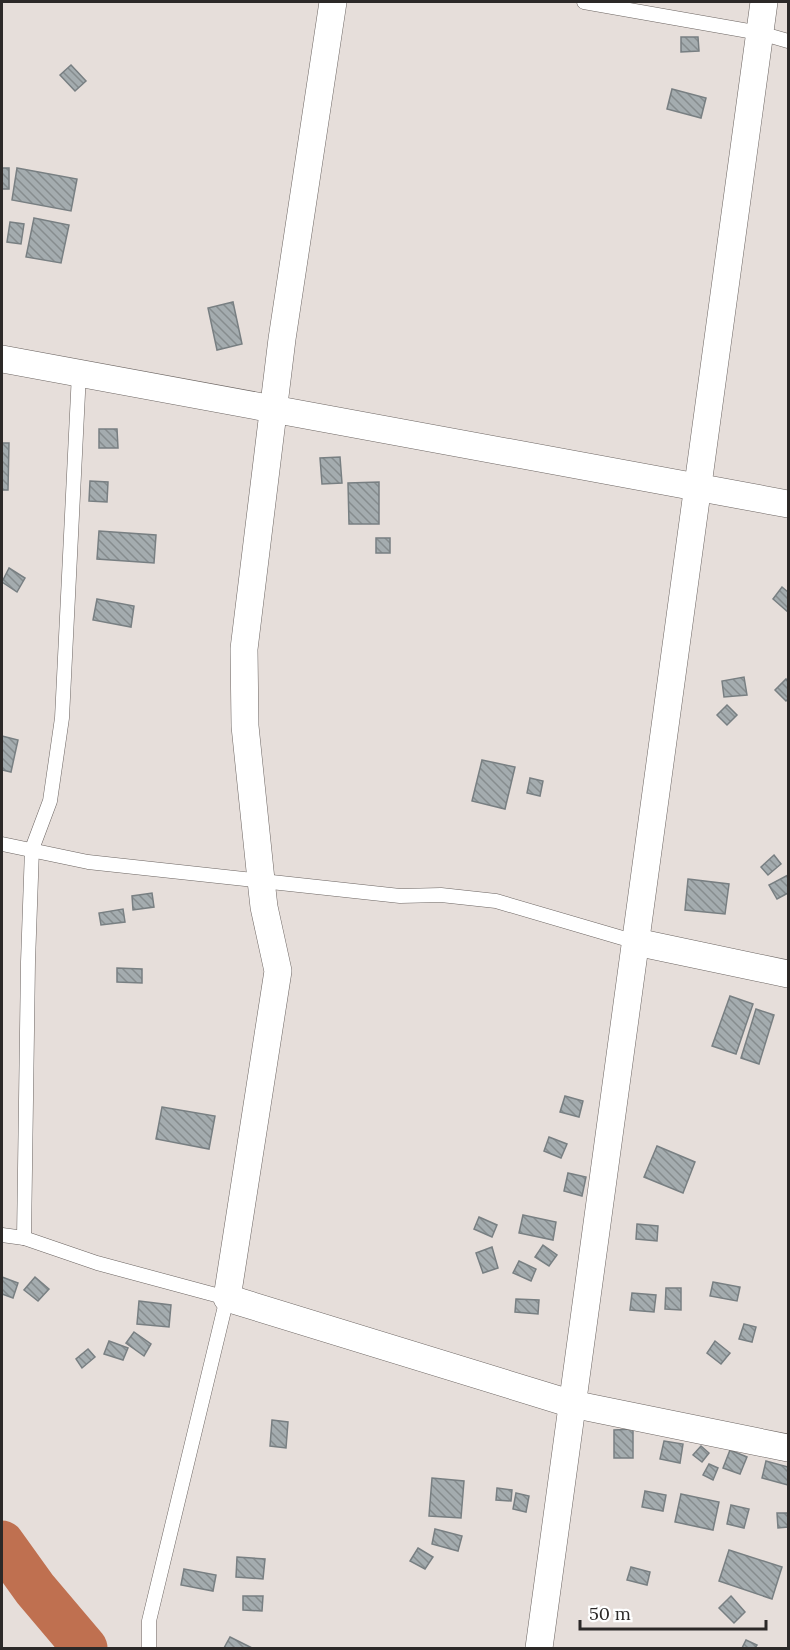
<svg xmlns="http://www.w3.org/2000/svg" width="790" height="1650" viewBox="0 0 790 1650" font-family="Lora,serif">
<defs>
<pattern id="building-back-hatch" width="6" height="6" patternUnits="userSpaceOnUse" patternTransform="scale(1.5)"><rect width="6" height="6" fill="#a4acaf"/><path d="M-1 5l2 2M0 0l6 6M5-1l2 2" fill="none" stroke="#868c8e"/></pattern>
</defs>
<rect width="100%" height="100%" fill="#e6deda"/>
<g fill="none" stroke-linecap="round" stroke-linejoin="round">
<path stroke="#bf7050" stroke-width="45" d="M 2,1543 L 35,1589 L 85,1648"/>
</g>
<g fill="url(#building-back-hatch)" stroke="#787f82" stroke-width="1.5">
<path d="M 681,37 L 698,37 L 699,51 L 681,52 Z"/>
<path d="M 71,65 L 86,81 L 75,91 L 60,75 Z"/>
<path d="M 672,89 L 706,98 L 701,118 L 667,109 Z"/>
<rect x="2" y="168" width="7" height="21"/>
<path d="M 17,168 L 77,179 L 71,211 L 12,200 Z"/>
<path d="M 34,218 L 69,225 L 61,263 L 26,257 Z"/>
<path d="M 10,222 L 24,224 L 21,244 L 7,242 Z"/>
<path d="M 233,302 L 242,344 L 217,350 L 208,308 Z"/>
<path d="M 99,429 L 117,429 L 118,448 L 99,448 Z"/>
<path d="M 2,443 L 9,443 L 8,490 L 2,490 Z"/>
<path d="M 340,457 L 342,483 L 322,484 L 320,458 Z"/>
<path d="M 90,481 L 108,482 L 107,502 L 89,501 Z"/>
<path d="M 379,482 L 379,524 L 349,524 L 348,483 Z"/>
<path d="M 99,531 L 156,535 L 154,563 L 97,559 Z"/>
<rect x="376" y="538" width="14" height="15"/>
<path d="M 9,568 L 25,578 L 17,592 L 2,582 Z"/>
<path d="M 782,587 L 788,592 L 788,612 L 773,599 Z"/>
<path d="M 97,599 L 134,606 L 131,627 L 93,620 Z"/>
<path d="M 744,677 L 747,695 L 724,697 L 722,681 Z"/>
<path d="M 786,679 L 788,682 L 788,699 L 786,701 L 775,690 Z"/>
<path d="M 727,705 L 737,715 L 727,725 L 717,715 Z"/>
<path d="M 2,736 L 18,740 L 11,772 L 2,770 Z"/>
<path d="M 482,760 L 515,767 L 505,809 L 472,801 Z"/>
<path d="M 530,778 L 543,781 L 540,796 L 527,793 Z"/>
<path d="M 774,855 L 781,864 L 768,875 L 761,867 Z"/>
<path d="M 788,875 L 788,893 L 777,899 L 769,885 Z"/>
<path d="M 688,879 L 729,884 L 725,914 L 685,910 Z"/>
<path d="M 152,893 L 154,907 L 133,910 L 132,896 Z"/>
<path d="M 123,909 L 125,922 L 101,925 L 99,913 Z"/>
<path d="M 117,968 L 142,969 L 142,983 L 117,982 Z"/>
<path d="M 730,996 L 753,1004 L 736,1054 L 712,1046 Z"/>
<path d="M 756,1009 L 774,1015 L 759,1064 L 741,1058 Z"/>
<path d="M 565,1096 L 583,1101 L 579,1117 L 560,1112 Z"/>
<path d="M 162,1107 L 215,1116 L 209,1149 L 156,1139 Z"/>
<path d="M 549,1137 L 567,1144 L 561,1158 L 544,1151 Z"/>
<path d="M 657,1146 L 695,1162 L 683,1193 L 644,1177 Z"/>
<path d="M 568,1173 L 586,1177 L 582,1196 L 564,1191 Z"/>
<path d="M 523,1215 L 556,1222 L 553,1240 L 519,1233 Z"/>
<path d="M 479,1217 L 497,1225 L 492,1237 L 474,1229 Z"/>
<path d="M 637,1224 L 658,1226 L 657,1241 L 636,1239 Z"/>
<path d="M 543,1245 L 557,1255 L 549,1266 L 535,1257 Z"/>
<path d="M 492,1247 L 498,1268 L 483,1273 L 476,1253 Z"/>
<path d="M 519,1261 L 536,1269 L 531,1281 L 513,1273 Z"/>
<path d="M 2,1277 L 18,1283 L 13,1298 L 2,1294 Z"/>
<path d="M 35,1277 L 49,1289 L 38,1301 L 24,1290 Z"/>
<path d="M 713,1282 L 740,1287 L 737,1301 L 710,1296 Z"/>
<path d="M 666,1288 L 681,1288 L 681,1310 L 665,1309 Z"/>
<path d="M 632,1293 L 656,1295 L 654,1312 L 630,1310 Z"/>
<path d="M 516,1299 L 539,1300 L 538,1314 L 515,1312 Z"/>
<path d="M 139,1301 L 171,1305 L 169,1327 L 137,1324 Z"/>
<path d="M 744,1324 L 756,1327 L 752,1342 L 739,1339 Z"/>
<path d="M 134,1332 L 151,1344 L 144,1356 L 126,1343 Z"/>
<path d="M 109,1341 L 128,1348 L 123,1360 L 104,1354 Z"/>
<path d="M 715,1341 L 730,1353 L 721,1364 L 707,1353 Z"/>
<path d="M 88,1349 L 95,1357 L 82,1368 L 76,1359 Z"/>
<path d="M 272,1420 L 288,1422 L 286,1448 L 270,1446 Z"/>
<path d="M 633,1429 L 633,1458 L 614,1458 L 614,1430 Z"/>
<path d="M 664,1441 L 683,1444 L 680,1463 L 660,1459 Z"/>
<path d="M 701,1446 L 709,1453 L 702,1462 L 693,1455 Z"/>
<path d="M 730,1450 L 747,1457 L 740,1474 L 723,1468 Z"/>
<path d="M 766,1461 L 788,1467 L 788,1485 L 762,1478 Z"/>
<path d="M 709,1464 L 718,1468 L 713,1480 L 703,1475 Z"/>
<path d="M 432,1478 L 464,1481 L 461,1518 L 429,1516 Z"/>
<path d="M 497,1488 L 512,1490 L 511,1501 L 496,1500 Z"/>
<path d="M 645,1491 L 666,1495 L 663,1511 L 642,1507 Z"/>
<path d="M 516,1493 L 529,1496 L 526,1512 L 513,1509 Z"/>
<path d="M 681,1494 L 719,1502 L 713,1530 L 675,1522 Z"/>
<path d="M 731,1505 L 749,1509 L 744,1528 L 727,1524 Z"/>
<path d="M 777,1513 L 788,1513 L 788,1527 L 778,1528 Z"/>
<path d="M 435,1529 L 462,1536 L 458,1551 L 432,1544 Z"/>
<path d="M 418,1548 L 433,1557 L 425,1569 L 410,1561 Z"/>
<path d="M 729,1550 L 782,1567 L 772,1599 L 719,1581 Z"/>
<path d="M 237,1557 L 265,1559 L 263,1579 L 236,1577 Z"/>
<path d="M 631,1567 L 650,1572 L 647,1585 L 627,1580 Z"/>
<path d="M 184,1569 L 216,1575 L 213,1591 L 181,1585 Z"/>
<path d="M 243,1596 L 263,1596 L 262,1611 L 243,1610 Z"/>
<path d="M 731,1596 L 745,1612 L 734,1623 L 719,1608 Z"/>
<path d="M 230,1637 L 252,1648 L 224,1648 Z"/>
<path d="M 746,1640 L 757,1645 L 755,1648 L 742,1648 Z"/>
</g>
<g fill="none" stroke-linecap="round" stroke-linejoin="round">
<defs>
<g id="service">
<path d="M 584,2 L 760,33 L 788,41"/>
<path d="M 2,844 L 88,862 L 400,896 L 441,895 L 496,901 L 636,942"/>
<path d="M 2,1235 L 24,1238 L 97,1263 L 227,1298 L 149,1621 L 149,1648"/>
<path d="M 24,1238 L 28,962 L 32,849 L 50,801 L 62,718 L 79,373"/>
</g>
<g id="minor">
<path d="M 333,2 L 282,339 L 244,649 L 245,726 L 261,880 L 264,907 L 278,971 L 227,1298 L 572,1404 L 788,1448"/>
<path d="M 2,359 L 788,504"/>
<path d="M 636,942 L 788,974"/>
<path d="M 539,1648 L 764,2"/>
</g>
</defs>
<use href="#service" stroke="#6c6562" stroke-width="15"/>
<use href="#minor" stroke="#6c6562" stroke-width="28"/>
<use href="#service" stroke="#fff" stroke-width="14"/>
<use href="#minor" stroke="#fff" stroke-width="27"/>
</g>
<rect width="790" height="1650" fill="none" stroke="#2c2928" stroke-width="6"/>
<path d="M580 1620v9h186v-9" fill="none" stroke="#2c2928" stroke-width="3"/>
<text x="589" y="1620" font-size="18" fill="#2c2928" stroke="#ffffff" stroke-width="4.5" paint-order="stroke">50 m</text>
</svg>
